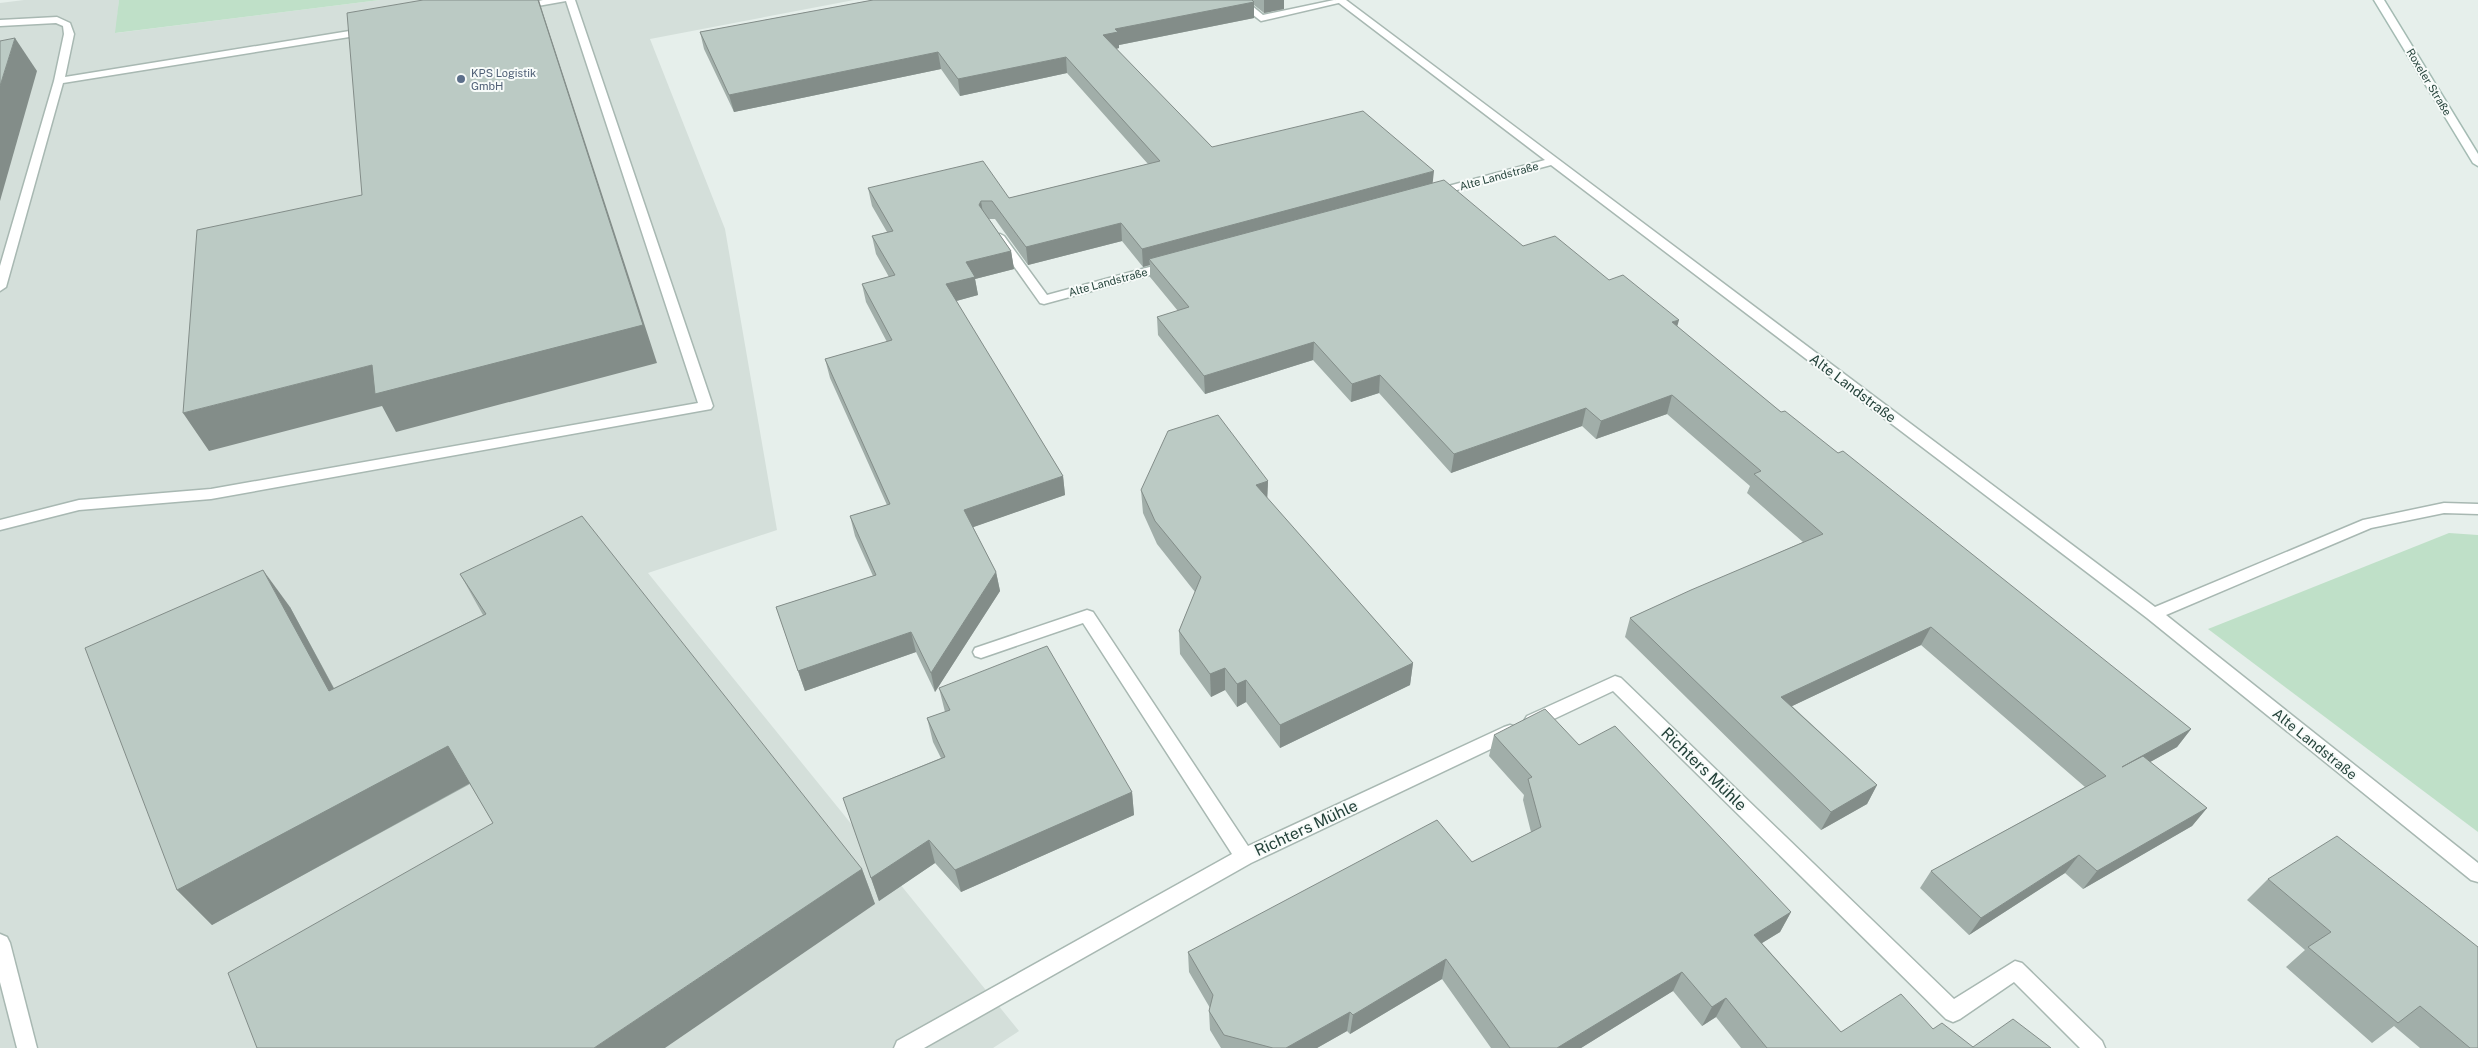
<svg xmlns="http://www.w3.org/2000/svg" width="2478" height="1048" viewBox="0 0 2478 1048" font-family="'Public Sans',sans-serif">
<rect width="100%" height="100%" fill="#e6efeb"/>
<path fill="#d4dfda" d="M 24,0 L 119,0 L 116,33 L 380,0 L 854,0 L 650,39 L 725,229 L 777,530 L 648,573 L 1019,1031 L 993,1048 L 0,1048 L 0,3 Z"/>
<g fill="#bfe0c8">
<path d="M 119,0 L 380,0 L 115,33 Z"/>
<path d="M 2449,533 L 2478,535 L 2478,832 L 2208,629 Z"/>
</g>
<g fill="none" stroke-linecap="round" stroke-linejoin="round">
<defs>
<g id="service">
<path d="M 543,0 L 575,0 L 713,406 L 711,409 L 211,499 L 79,510 L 0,530 L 0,520 L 79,500 L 211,489 L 698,403 L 566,1 L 521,9 L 516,6 Z"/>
<path d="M 1234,0 L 1245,0 L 1263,15 L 1334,0 L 1347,1 L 1261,21 Z"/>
<path d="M 57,17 L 70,23 L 74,34 L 65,77 L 368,28 L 373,31 L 368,34 L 63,83 L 6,287 L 0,291 L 0,266 L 54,81 L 64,34 L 63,26 L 56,23 L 0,26 L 0,20 Z"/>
</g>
<g id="minor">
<path d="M 1335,0 L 1346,0 L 2155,607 L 2363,520 L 2444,503 L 2478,504 L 2478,514 L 2444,513 L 2371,528 L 2166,615 L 2478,863 L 2478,882 L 2471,880 L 2147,618 L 1551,165 L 1438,195 L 1430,195 L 1430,191 L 1545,160 Z"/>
<path d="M 1000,234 L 1004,236 L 1047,295 L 1168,262 L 1174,266 L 1172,269 L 1044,304 L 1040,303 L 994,238 Z"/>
<path d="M 1087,610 L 1093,612 L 1248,846 L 1504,727 L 1510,725 L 1516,727 L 1519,732 L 1516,737 L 1251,863 L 924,1048 L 894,1048 L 897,1041 L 1232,854 L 1083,623 L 981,658 L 975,656 L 973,652 L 975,648 Z"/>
<path d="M 1615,676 L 1621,678 L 1954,999 L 2015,961 L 2022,963 L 2102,1041 L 2105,1048 L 2080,1048 L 2014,982 L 1960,1019 L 1953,1022 L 1946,1019 L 1613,691 L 1539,726 L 1533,728 L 1527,726 L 1524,721 L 1527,716 Z"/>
<path d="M 0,934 L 7,937 L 10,943 L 37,1048 L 17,1048 L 0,982 Z"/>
</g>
<path id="secondary" d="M 2374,0 L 2384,0 L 2478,154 L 2478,166 L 2473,163 Z"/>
</defs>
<use href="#service" stroke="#a8b8b2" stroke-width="3"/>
<use href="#minor" stroke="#a8b8b2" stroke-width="3"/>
<use href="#secondary" stroke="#a4bbb3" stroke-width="3"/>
<use href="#service" fill="#fff" fill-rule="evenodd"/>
<use href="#minor" fill="#fff" fill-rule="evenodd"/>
<use href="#secondary" fill="#fff" fill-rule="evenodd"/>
</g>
<g fill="#a1aea9">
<path d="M 873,0 L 1284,0 L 1284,9 L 1264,13 L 1254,5 L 1254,18 L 1119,45 L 1119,48 L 1116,49 L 1212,147 L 1433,183 L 1523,246 L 1609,280 L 1677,327 L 1781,412 L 1838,453 L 2191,729 L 2177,747 L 2150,762 L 2207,808 L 2192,826 L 2083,889 L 2065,873 L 1969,935 L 1920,888 L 1931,871 L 2085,787 L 1921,645 L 1792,706 L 1877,785 L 1867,804 L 1821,830 L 1625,637 L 1630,618 L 1803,542 L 1747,493 L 1750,486 L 1667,414 L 1596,439 L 1582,426 L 1451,473 L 1379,393 L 1351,402 L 1313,360 L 1205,394 L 1158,335 L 1157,317 L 1178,311 L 1150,277 L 1150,265 L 1143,267 L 1122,241 L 1028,265 L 995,219 L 989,219 L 1011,251 L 1014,269 L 975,279 L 978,295 L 956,301 L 1063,476 L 1065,495 L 973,527 L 996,572 L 1000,591 L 935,692 L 916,652 L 805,691 L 776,607 L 873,576 L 855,536 L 850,516 L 887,505 L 830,378 L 825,359 L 887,342 L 866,302 L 862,284 L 889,277 L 876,254 L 872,236 L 887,232 L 872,206 L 868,188 L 1009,198 L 1148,164 L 1067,73 L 960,96 L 941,69 L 734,112 L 704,49 L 700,32 Z"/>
<path d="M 1268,481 L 1267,498 L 1413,663 L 1410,685 L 1280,748 L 1246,702 L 1237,707 L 1225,690 L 1211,697 L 1180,654 L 1179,631 L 1195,592 L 1157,544 L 1143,513 L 1141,490 Z"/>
<path d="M 460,574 L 862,869 L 875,904 L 493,823 L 470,784 L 212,925 L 177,890 L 290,607 L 334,688 L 483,615 Z"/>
<path d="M 939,688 L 1132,792 L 1134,815 L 961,892 L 935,863 L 879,901 L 843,798 L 941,758 L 933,742 L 927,718 L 945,712 Z"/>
<path d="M 1494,735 L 1579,745 L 1791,912 L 1780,932 L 1762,943 L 1841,1032 L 1933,1029 L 1973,1047 L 2051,1048 L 1741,1048 L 1716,1017 L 1702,1026 L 1673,991 L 1581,1048 L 1491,1048 L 1442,979 L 1350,1034 L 1347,1031 L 1317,1048 L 1221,1048 L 1210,1030 L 1209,1011 L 1210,1008 L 1189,972 L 1188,952 L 1472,862 L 1531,832 L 1523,800 L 1524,795 L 1489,756 Z"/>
<path d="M 2268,879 L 2478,1048 L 2420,1048 L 2394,1026 L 2372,1043 L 2286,967 L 2305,950 L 2247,900 Z"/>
</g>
<g fill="#838d89">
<path d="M 538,0 L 539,0 L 543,13 L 657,363 L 396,432 L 382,406 L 209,451 L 183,413 L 372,365 Z"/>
<path d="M 1264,0 L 1284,0 L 1284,9 L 1264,13 Z"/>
<path d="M 1254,2 L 1254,18 L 1119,45 L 1119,48 L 1104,52 L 1103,35 L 1115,29 Z"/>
<path d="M 15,38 L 37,71 L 0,201 L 0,86 Z"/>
<path d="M 938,52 L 941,69 L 734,112 L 729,95 Z"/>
<path d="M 1066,57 L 1067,73 L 960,96 L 958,79 Z"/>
<path d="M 1434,171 L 1432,189 L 1149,259 L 1150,265 L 1143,267 L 1142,249 Z"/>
<path d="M 981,201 L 984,219 L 979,205 Z"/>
<path d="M 1121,223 L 1122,241 L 1028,265 L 1026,247 Z"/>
<path d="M 1011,251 L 1014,269 L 975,279 L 978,295 L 949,303 L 946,284 L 966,262 Z"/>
<path d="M 1679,320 L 1674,338 L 1672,322 Z"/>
<path d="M 1314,342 L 1313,360 L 1205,394 L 1204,376 Z"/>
<path d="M 1380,375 L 1379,393 L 1351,402 L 1352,384 Z"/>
<path d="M 1672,395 L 1667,414 L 1596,439 L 1601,421 Z"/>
<path d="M 1586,408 L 1582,426 L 1451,473 L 1454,454 Z"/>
<path d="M 1063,476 L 1065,495 L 968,529 L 964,510 Z"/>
<path d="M 1268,481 L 1267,504 L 1256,485 Z"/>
<path d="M 263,570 L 290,607 L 355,728 L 329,691 Z"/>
<path d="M 996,572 L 1000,591 L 935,692 L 931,673 Z"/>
<path d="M 1931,627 L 1921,645 L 1773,715 L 1781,697 Z"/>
<path d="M 911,632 L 916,652 L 805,691 L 798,671 Z"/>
<path d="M 1413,663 L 1410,685 L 1280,748 L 1280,725 Z"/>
<path d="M 1225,668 L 1225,690 L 1211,697 L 1210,674 Z"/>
<path d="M 1246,680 L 1246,702 L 1237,707 L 1237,684 Z"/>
<path d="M 2191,729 L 2177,747 L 2109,785 L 2122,767 Z"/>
<path d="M 448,746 L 472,782 L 212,925 L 177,890 Z"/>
<path d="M 1877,785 L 1867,804 L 1821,830 L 1831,812 Z"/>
<path d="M 1132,792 L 1134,815 L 961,892 L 955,870 Z"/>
<path d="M 2207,808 L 2192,826 L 2083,889 L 2097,871 Z"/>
<path d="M 929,840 L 935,863 L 879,901 L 871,878 Z"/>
<path d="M 2079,855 L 2065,873 L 1969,935 L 1981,918 Z"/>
<path d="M 862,869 L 875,904 L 665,1048 L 594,1048 Z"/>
<path d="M 1791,912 L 1780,932 L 1744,954 L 1754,935 Z"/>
<path d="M 1446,959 L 1442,979 L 1350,1034 L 1353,1015 Z"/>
<path d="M 1682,972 L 1673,991 L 1581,1048 L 1557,1048 Z"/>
<path d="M 1726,998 L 1716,1017 L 1702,1026 L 1712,1007 Z"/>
<path d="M 1350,1012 L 1347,1031 L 1317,1048 L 1286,1048 Z"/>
</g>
<g fill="#bbcac4" stroke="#838d89">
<path d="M 423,0 L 538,0 L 643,325 L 375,394 L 372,365 L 183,413 L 197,230 L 362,195 L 347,13 Z"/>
<path d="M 873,0 L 1252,0 L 1254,2 L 1115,29 L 1118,32 L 1103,35 L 1212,147 L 1363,111 L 1434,171 L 1142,249 L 1121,223 L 1026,247 L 992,201 L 981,201 L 979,205 L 1011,251 L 966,262 L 975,277 L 946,284 L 1063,476 L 964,510 L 996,572 L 931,673 L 911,632 L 798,671 L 776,607 L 876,575 L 850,516 L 890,504 L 825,359 L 892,340 L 862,284 L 895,275 L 872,236 L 893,231 L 868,188 L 983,161 L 1009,198 L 1160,161 L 1066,57 L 958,79 L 938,52 L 729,95 L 700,32 Z"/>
<path d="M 15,38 L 0,86 L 0,41 Z"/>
<path d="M 1444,180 L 1523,246 L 1555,236 L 1609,280 L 1623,275 L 1679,320 L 1672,322 L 1781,412 L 1785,411 L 1838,453 L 1843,451 L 2191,729 L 2122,767 L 2143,756 L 2207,808 L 2097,871 L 2079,855 L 1981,918 L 1931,871 L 2106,776 L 1931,627 L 1781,697 L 1877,785 L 1831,812 L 1630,618 L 1691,590 L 1823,534 L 1754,474 L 1761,471 L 1672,395 L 1601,421 L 1586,408 L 1454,454 L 1380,375 L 1352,384 L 1314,342 L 1204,376 L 1157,317 L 1189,307 L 1149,259 Z"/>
<path d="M 1218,415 L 1268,481 L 1256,485 L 1413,663 L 1280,725 L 1246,680 L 1237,684 L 1225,668 L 1210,674 L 1179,631 L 1201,577 L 1155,521 L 1141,490 L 1168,431 Z"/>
<path d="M 582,516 L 862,869 L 594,1048 L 257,1048 L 228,973 L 493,823 L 448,746 L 177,890 L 85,648 L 263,570 L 329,691 L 486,614 L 460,574 Z"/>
<path d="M 1047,646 L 1132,792 L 955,870 L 929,840 L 871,878 L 843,798 L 945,757 L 927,718 L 950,710 L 939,688 Z"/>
<path d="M 1545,709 L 1579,745 L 1615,726 L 1791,912 L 1754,935 L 1841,1032 L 1901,994 L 1933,1029 L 1942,1023 L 1973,1047 L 2013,1019 L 2051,1048 L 1767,1048 L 1726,998 L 1712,1007 L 1682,972 L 1557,1048 L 1510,1048 L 1446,959 L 1353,1015 L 1350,1012 L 1286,1048 L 1273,1048 L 1224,1035 L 1209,1011 L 1213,995 L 1188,952 L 1437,820 L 1472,862 L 1541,827 L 1528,779 L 1532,777 L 1494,735 Z"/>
<path d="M 2337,836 L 2478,947 L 2478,1048 L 2470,1048 L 2420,1006 L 2398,1023 L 2308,947 L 2331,932 L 2268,879 Z"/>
</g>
<circle fill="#5c6f8a" stroke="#f7fbf9" stroke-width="2" cx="461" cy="79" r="5"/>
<g text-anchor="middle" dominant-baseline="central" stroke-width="4" stroke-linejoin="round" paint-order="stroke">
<g font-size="11" fill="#4e5e75" stroke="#f7fbf9" text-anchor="start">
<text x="471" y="73">KPS Logistik<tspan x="471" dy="13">GmbH</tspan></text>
</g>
<g font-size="11" fill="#24423a" stroke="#f7fbf9">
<text transform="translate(2429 82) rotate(59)">Roxeler Straße</text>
<text transform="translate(1499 176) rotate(-15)">Alte Landstraße</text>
<text transform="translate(1108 282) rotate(-15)">Alte Landstraße</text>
</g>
<g font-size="14" fill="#24423a" stroke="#f7fbf9">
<text transform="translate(1853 388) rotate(37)">Alte Landstraße</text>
<text transform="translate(2315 744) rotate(39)">Alte Landstraße</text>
</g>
<g font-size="16" fill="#24423a" stroke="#f7fbf9">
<text transform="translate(1704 769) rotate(44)">Richters Mühle</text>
<text transform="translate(1306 828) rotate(-25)">Richters Mühle</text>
</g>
</g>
</svg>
